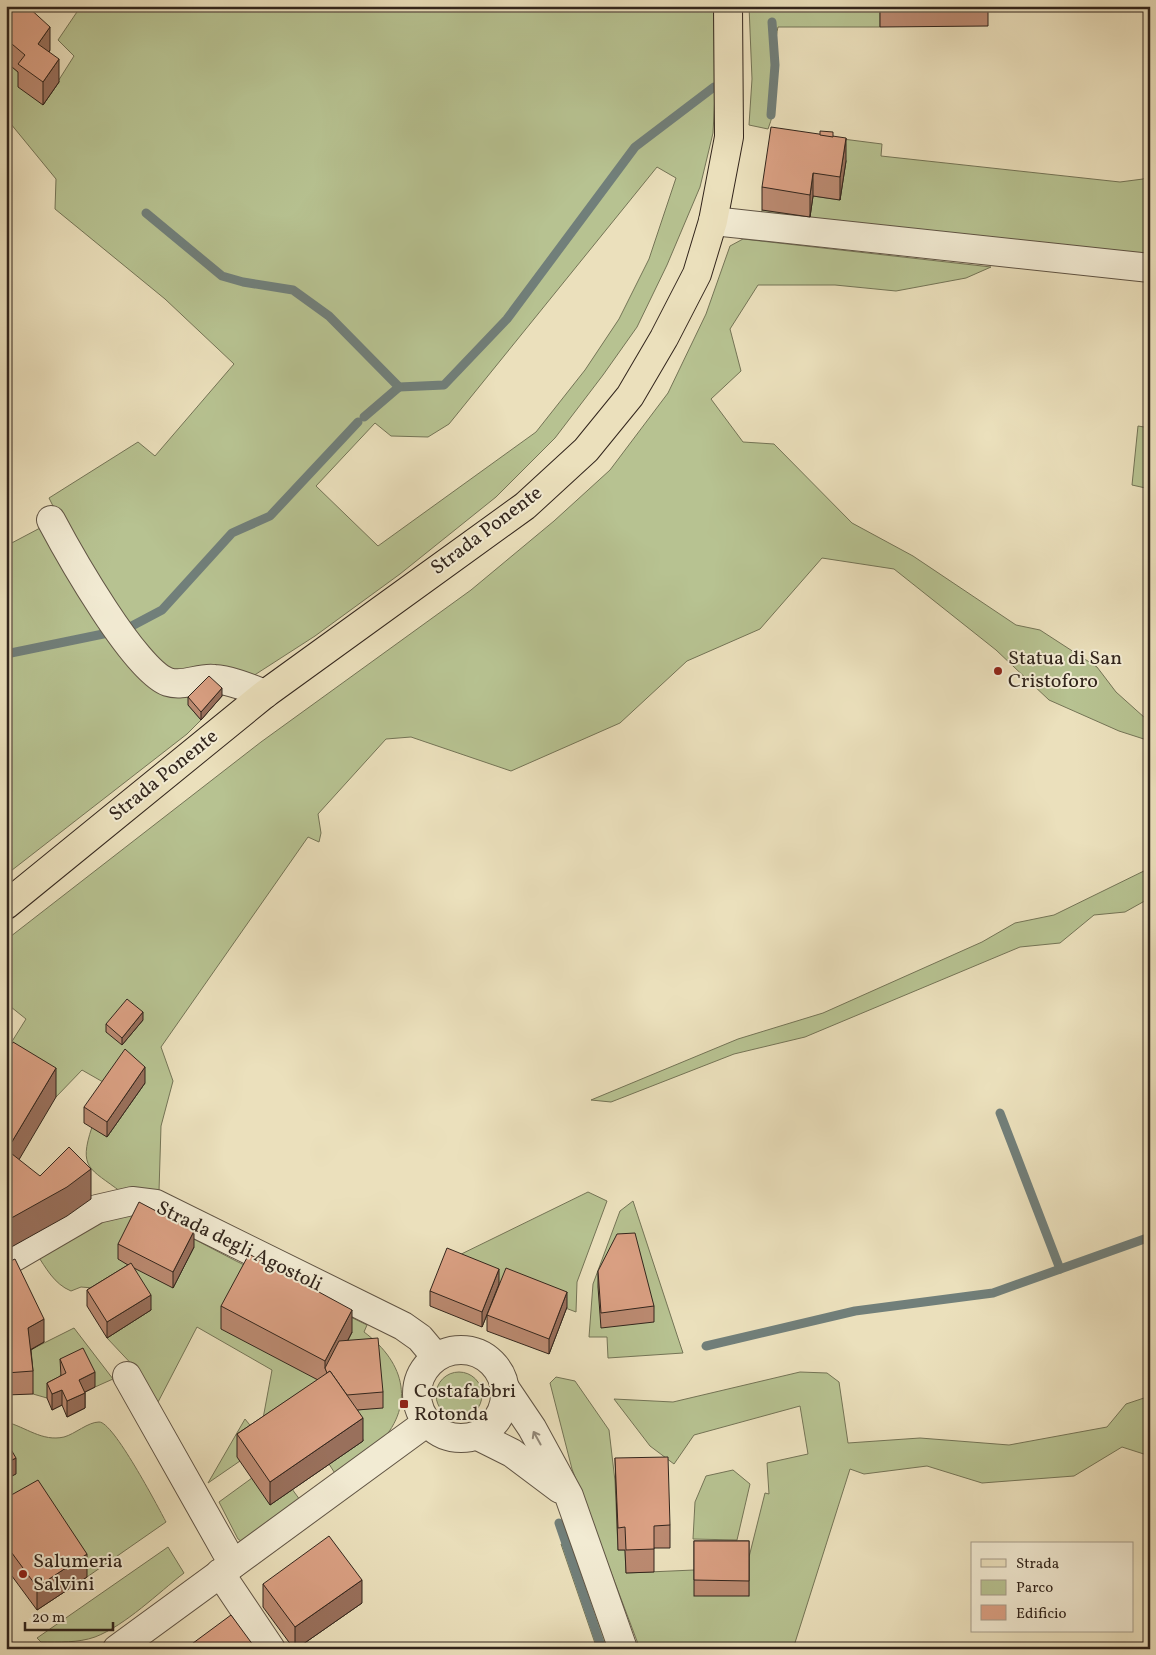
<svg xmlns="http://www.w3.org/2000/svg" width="1156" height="1655" viewBox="0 0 1156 1655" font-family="Vollkorn,serif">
<rect width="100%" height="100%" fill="#ebe0bc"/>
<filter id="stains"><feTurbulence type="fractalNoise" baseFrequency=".004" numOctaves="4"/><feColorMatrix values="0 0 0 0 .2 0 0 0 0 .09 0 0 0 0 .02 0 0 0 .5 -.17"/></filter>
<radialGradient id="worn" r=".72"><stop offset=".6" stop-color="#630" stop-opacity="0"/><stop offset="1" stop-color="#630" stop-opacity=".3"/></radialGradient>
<g fill="#b7c291" stroke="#747456" fill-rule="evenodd">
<path d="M 81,6 L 715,6 L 716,75 L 713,133 L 700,187 L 667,265 L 637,327 L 603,375 L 555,438 L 496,497 L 400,574 L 315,636 L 222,696 L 209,684 L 188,705 L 201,720 L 187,734 L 7,874 L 6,546 L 59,518 L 49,498 L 138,442 L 155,456 L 234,364 L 165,299 L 55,209 L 56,179 L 6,118 L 6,62 L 25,78 L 43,105 L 74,56 L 58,40 ZM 657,167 L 676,178 L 649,259 L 619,319 L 585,370 L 536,432 L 378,546 L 316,486 L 375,423 L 391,436 L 428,437 L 449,424 Z"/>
<path d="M 749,6 L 880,6 L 880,27 L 778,27 C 775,39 776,50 777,62 C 777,84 776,109 768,129 L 749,125 L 752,79 Z"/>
<path d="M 835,138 L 882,144 L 881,156 L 1120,182 L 1143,179 L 1150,174 L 1150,260 L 760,217 L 762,210 L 809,217 L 813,196 L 840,200 Z"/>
<path d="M 743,239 L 991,267 L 966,278 L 896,291 L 835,285 L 758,285 L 730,329 L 741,371 L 711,399 L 743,442 L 774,444 L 852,523 L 913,556 L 1016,625 L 1040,630 L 1097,667 L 1116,692 L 1145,718 L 1150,720 L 1150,741 L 1119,731 L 1049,700 L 996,650 L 894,569 L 822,558 L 760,629 L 687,661 L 620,723 L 511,771 L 411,737 L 386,739 L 318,814 L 321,833 L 319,842 L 308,837 L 161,1047 L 173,1081 L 161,1126 L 159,1191 L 121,1192 C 90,1168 78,1169 92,1127 L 107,1137 L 110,1086 L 82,1070 L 56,1097 L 6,1083 L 6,1051 L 26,1019 L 6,1003 L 6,940 L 261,742 L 471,590 L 554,521 L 610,470 L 668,393 L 706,314 L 730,246 Z"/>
<path d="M 1138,426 L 1150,428 L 1150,489 L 1132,485 Z"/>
<path d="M 1150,868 L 1150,898 L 1125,912 L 1094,915 L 1060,943 L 1020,947 L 805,1037 L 734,1054 L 611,1102 L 591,1100 L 738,1039 L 823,1013 L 982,942 L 1015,923 L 1054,915 Z"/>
<path d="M 588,1192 L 607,1201 L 577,1282 L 576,1312 L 445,1262 Z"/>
<path d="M 633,1201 L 678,1338 L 683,1353 L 608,1358 L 607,1337 L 589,1337 L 593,1284 L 620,1211 Z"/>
<path d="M 142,1212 L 236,1261 L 367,1325 L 364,1332 C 406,1363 416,1407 377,1446 C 366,1457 349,1465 336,1475 L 329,1464 L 349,1411 L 383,1407 L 339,1357 L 352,1332 L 325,1384 L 262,1424 L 272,1370 L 197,1327 L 157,1404 L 139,1372 L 107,1338 L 93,1288 L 81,1287 L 71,1291 C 54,1284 46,1268 36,1253 L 102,1216 Z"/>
<path d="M 74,1328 L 113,1379 L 95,1387 L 84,1364 L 60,1375 L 66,1389 L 47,1398 L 33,1394 L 28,1351 Z"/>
<circle cx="459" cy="1395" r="23"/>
<path d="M 800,1372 L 827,1373 L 839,1382 L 848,1443 L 920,1438 L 1009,1445 L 1107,1427 L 1126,1404 L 1150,1396 L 1150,1456 L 1122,1447 L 1074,1476 L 982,1483 L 927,1466 L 864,1474 L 850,1469 L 793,1649 L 640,1649 L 572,1469 L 550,1383 L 556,1377 L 575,1381 L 609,1430 L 615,1481 L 618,1550 L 625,1550 L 626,1573 L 694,1570 L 749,1596 L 749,1557 L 765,1493 L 769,1494 L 767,1463 L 808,1454 L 800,1406 L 694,1435 L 674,1464 L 650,1446 L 614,1399 L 673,1402 Z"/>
<path d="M 245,1419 L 262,1440 L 240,1461 L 208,1483 Z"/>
<path d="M 6,1422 C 26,1427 42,1442 64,1437 C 75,1434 88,1422 99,1422 C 113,1421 158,1507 166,1522 L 87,1577 L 6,1521 L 6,1479 L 15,1474 L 6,1456 Z"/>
<path d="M 733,1470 L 750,1484 L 737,1540 L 693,1539 L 695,1502 L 706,1476 Z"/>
<path d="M 252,1478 L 292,1489 L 300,1500 L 241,1541 L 238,1539 L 219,1502 Z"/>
<path d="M 561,1544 L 573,1544 L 610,1649 L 597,1649 Z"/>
<path d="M 168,1547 L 184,1573 C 158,1593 126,1625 95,1637 C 78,1643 59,1642 41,1642 L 37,1638 Z"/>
</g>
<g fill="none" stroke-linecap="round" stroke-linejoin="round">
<g stroke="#717f7a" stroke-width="9">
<path d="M 771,115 L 775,65 L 772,22"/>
<path d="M 146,213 L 222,276 L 243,282 L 293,290 L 329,316 L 399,387 L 444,385 L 507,319 L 635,147 L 714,87"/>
<path d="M 364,417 L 399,387"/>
<path d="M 128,628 L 162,610 L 232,533 L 270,516 L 358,422"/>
<path d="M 6,654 L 108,633"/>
<path d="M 1000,1113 L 1060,1269"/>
<path d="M 706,1346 L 855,1311 L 993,1293 L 1150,1237"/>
<path d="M 559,1523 L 602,1649"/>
</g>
<defs>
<g id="minor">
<path d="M 713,221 L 1150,268"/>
<path d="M 51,520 C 69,554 135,671 168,682 C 184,687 199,677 214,679 C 231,680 249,688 265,694"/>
<path d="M 6,1262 L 97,1209 L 132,1201 L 156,1204 L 403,1326 L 420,1338 L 436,1357"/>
<circle cx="461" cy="1394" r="44"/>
<path d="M 127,1376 L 233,1564"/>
<path d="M 505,1388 L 532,1428 L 569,1496 L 623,1649"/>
<path d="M 478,1436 L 512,1453 L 560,1489"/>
<path d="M 220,1573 L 271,1649"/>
<path d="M 117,1649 L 426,1423"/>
</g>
<path id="major" d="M 6,905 L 265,694 L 525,506 L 586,450 L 630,396 L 664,338 L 697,274 L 713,221 L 729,137 L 728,6"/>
</defs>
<use href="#minor" stroke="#605444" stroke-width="30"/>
<use href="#major" stroke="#32251c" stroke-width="30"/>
<use href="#minor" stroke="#f2ebd3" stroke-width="28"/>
<use href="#major" stroke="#ebe0bc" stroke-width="28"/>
</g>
<g fill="#bb8a71" stroke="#32251c">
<path d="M 6,6 L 50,50 L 49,52 L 59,82 L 43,105 L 18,87 L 18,72 L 6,62 Z"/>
<path d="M 880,6 L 988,6 L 988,26 L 880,27 Z"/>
<path d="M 833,137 L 846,161 L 840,200 L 813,196 L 810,217 L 762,210 L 762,187 Z"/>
<path d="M 222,696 L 201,720 L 188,705 L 188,697 Z"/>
<path d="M 143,1020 L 122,1045 L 106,1032 L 106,1024 Z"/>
<path d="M 145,1083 L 107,1137 L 84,1123 L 84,1107 Z"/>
<path d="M 118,1244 L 194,1247 L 173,1288 L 134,1268 L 151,1310 L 107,1338 L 87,1306 L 87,1290 L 128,1265 L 118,1259 Z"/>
<path d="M 6,1263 L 44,1342 L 31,1350 L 33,1371 L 33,1394 L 6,1395 Z"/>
<path d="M 598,1271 L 654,1306 L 654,1322 L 601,1328 L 598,1287 Z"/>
<path d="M 499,1284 L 567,1307 L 549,1354 L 487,1331 L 487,1315 L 482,1327 L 430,1306 L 430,1291 Z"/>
<path d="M 221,1306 L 352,1332 L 348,1340 L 383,1392 L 383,1408 L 357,1410 L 363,1441 L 270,1505 L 237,1457 L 237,1434 L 318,1380 L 221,1329 Z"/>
<path d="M 60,1359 L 95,1387 L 85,1392 L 85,1408 L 67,1417 L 62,1405 L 52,1410 L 47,1398 L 47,1383 L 61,1376 Z"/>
<path d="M 615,1458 L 670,1525 L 670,1548 L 654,1548 L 654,1572 L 626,1573 L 625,1550 L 618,1550 Z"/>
<path d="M 6,1498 L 87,1577 L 37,1610 L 6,1568 Z"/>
<rect x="694" y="1541" width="55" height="55"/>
<path d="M 263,1584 L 362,1603 L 296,1649 L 294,1649 L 263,1607 Z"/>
</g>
<g fill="#99705c" stroke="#32251c">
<path d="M 50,27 L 50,50 L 38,67 L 38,44 Z"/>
<path d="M 59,59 L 59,82 L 43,105 L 43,82 Z"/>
<path d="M 846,138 L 846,161 L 840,200 L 840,177 Z"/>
<path d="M 813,173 L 813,196 L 810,217 L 810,195 Z"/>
<path d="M 222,688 L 222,696 L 201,720 L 201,712 Z"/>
<path d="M 143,1012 L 143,1020 L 122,1045 L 122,1038 Z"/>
<path d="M 145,1067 L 145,1083 L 107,1137 L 107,1122 Z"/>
<path d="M 56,1068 L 56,1097 L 7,1180 L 7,1150 Z"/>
<path d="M 91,1169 L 91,1199 L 67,1216 L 6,1250 L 6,1221 Z"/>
<path d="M 194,1231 L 194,1247 L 173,1288 L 173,1272 Z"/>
<path d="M 499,1269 L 499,1284 L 482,1327 L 482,1312 Z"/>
<path d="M 567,1292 L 567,1307 L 549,1354 L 549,1339 Z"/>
<path d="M 151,1295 L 151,1310 L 107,1338 L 107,1322 Z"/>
<path d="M 352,1310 L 352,1332 L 329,1376 L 325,1368 L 325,1361 Z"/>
<path d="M 44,1319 L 44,1342 L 28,1351 L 28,1328 Z"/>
<path d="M 95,1372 L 95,1387 L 79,1395 L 79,1380 Z"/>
<path d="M 62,1390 L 62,1405 L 52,1410 L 52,1394 Z"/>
<path d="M 85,1393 L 85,1408 L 67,1417 L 67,1401 Z"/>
<path d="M 363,1418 L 363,1441 L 270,1505 L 270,1482 Z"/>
<path d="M 16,1458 L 16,1474 L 6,1479 L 6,1463 Z"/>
<path d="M 87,1554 L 87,1577 L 37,1610 L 37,1587 Z"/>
<path d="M 362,1580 L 362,1603 L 296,1649 L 295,1649 L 295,1627 Z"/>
</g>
<g fill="#daa083" stroke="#32251c">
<path d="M 6,6 L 27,6 L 50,27 L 38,44 L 59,59 L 43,82 L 18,64 L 25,55 L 6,39 Z"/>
<path d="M 771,127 L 846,138 L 840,177 L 813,173 L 810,195 L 762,187 Z"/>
<path d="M 820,131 L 833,132 L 833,137 L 820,135 Z"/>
<path d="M 209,676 L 222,688 L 201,712 L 188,697 Z"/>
<path d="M 127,999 L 143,1012 L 122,1038 L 106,1024 Z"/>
<path d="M 13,1042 L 56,1068 L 7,1150 L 40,1176 L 69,1147 L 91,1169 L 67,1187 L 6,1221 L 6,1053 Z"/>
<path d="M 125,1049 L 145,1067 L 107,1122 L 84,1107 Z"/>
<path d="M 139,1202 L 194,1231 L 173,1272 L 118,1244 Z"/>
<path d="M 635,1233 L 654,1306 L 601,1313 L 598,1271 L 617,1234 Z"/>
<path d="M 447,1248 L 499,1269 L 482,1312 L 430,1291 Z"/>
<path d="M 249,1254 L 352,1310 L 325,1361 L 221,1306 Z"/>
<path d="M 15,1259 L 44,1319 L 28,1328 L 33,1371 L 6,1373 L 6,1263 Z"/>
<path d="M 131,1263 L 151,1295 L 107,1322 L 87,1290 Z"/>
<path d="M 506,1268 L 567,1292 L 549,1339 L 487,1315 Z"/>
<path d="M 378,1338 L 383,1392 L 347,1395 L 330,1371 L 327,1373 L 325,1368 L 339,1341 Z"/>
<path d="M 83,1348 L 95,1372 L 79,1380 L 85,1393 L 67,1401 L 62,1390 L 52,1394 L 47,1383 L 66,1373 L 60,1359 Z"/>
<path d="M 330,1371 L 363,1418 L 270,1482 L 237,1434 Z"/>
<path d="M 6,1441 L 16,1458 L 6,1463 Z"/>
<path d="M 668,1457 L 670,1525 L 654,1526 L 654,1549 L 626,1550 L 625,1527 L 618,1528 L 615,1458 Z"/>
<path d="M 38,1480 L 87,1554 L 37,1587 L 6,1545 L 6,1498 Z"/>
<path d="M 329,1536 L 362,1580 L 295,1627 L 263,1584 Z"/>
<path d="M 694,1541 L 749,1541 L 749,1581 L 694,1580 Z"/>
<path d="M 231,1615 L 256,1649 L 185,1649 Z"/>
</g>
<defs><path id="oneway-shaft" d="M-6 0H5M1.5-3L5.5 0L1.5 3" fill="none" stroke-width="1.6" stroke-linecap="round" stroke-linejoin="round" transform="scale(1.25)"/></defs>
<use stroke="#928878" href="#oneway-shaft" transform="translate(537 1438) rotate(-119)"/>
<g fill="#8f2418" stroke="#f2ebd3" stroke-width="2">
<circle cx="998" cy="671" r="5"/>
<rect x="399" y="1399" width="10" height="10" rx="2.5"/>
<circle cx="23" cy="1574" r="5"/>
</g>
<g text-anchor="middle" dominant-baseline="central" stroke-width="4" stroke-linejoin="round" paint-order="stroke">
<g font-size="20" fill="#32251c" stroke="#f2ebd3">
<text transform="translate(487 531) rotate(-37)">Strada Ponente</text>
<text transform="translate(164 776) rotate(-39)">Strada Ponente</text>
<text transform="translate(239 1247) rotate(26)">Strada degli Agostoli</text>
</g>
<g font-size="20" fill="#32251c" stroke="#f2ebd3" text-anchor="start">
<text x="1008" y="659">Statua di San<tspan x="1008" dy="23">Cristoforo</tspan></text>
<text x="414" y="1392">Costafabbri<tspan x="414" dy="23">Rotonda</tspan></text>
<text x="33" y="1562">Salumeria<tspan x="33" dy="23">Salvini</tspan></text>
</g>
</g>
<rect width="1156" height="1655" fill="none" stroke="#ebe0bc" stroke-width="25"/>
<rect x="8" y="8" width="1141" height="1640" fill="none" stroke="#32251c" stroke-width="2.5"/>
<rect x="12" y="12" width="1131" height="1630" fill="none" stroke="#32251c"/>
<rect x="971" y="1542" width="162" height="90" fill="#f2ebd3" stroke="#a59c8a"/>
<rect x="981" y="1559" width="25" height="8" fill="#ebe0bc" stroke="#a59c8a"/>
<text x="1016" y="1568" font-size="15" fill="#32251c">Strada</text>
<rect x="981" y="1580" width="25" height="15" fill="#b7c291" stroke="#a59c8a"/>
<text x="1016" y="1592" font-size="15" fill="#32251c">Parco</text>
<rect x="981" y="1605" width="25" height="15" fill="#daa083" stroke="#a59c8a"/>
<text x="1016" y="1618" font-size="15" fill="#32251c">Edificio</text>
<path d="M25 1622v8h88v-8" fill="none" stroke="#32251c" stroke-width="2.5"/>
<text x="32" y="1622" font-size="15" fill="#32251c" stroke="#f2ebd3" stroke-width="4" paint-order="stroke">20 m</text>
<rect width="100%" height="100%" filter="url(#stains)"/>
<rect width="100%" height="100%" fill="url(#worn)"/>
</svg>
